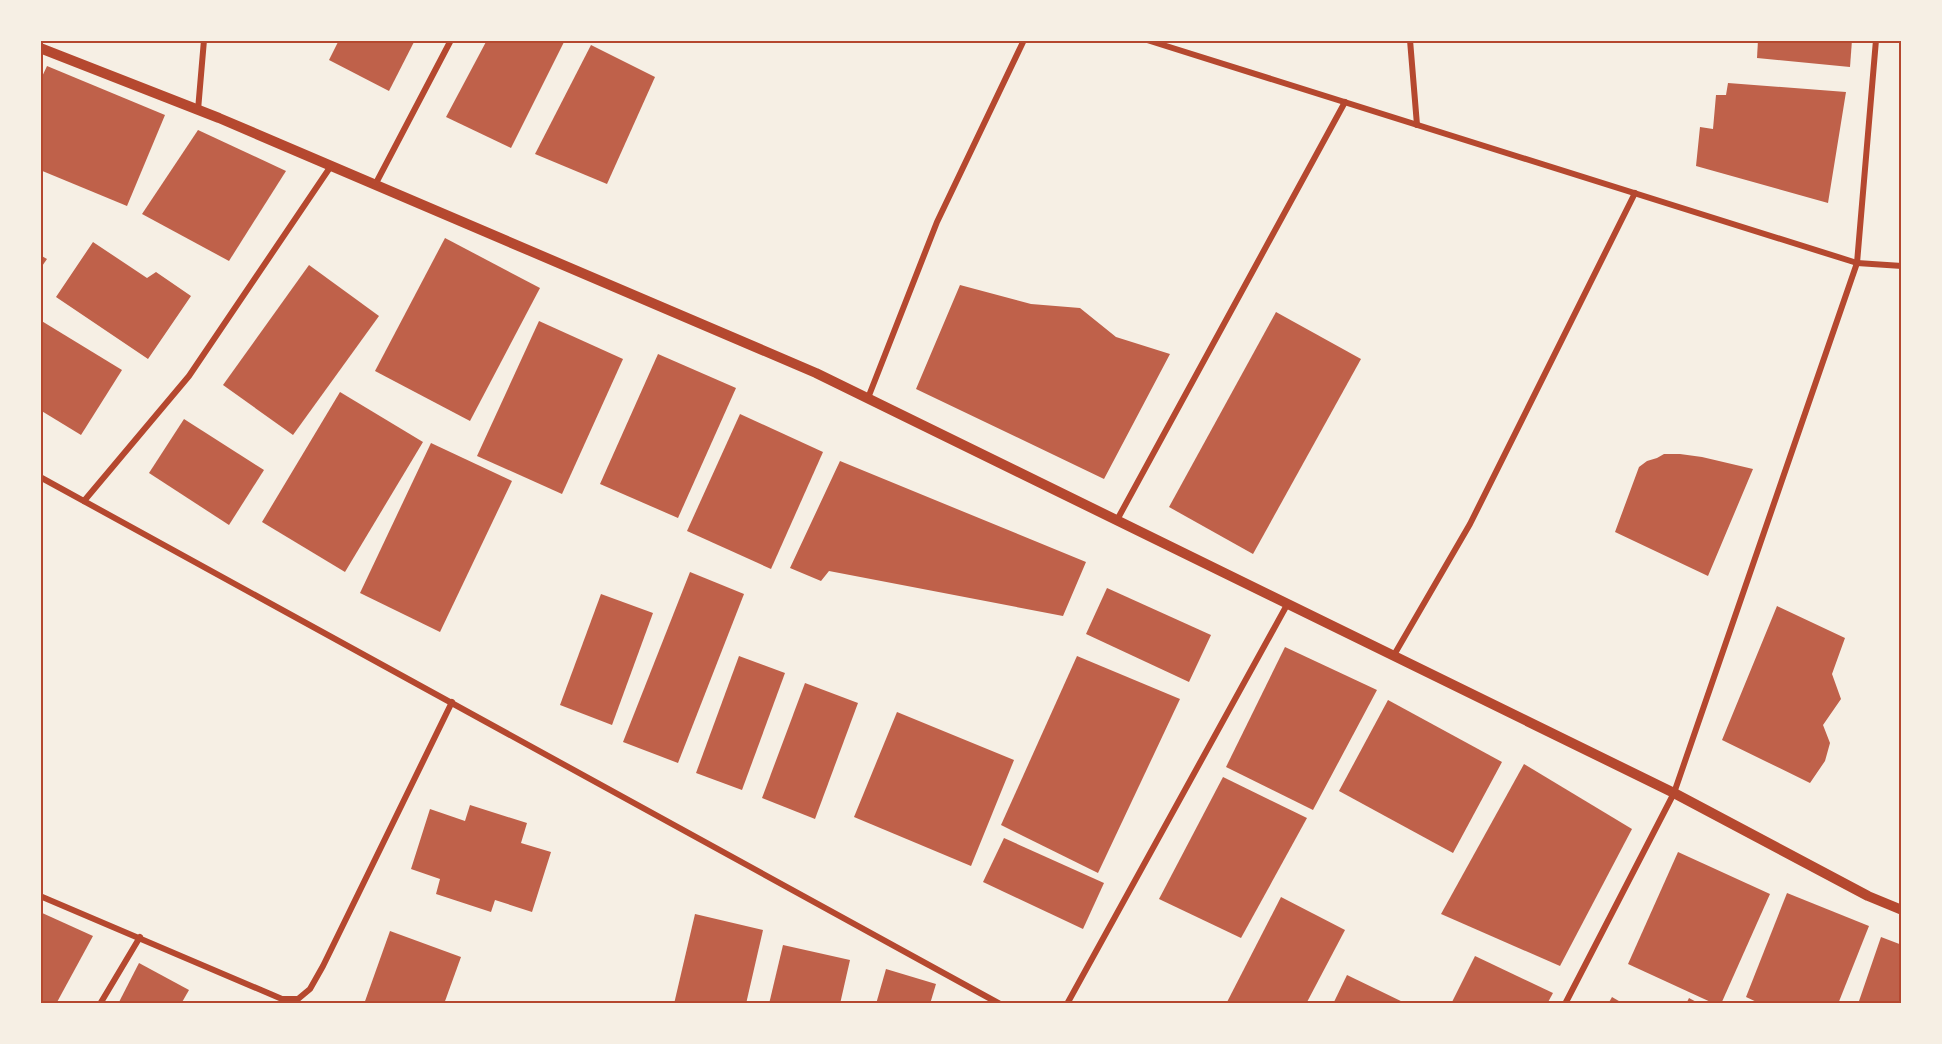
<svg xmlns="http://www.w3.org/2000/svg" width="1942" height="1044" viewBox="0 0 1942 1044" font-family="Barlow,sans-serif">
<rect width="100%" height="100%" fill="#f6efe4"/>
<g fill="#bf614a">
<path d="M 339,40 L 415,40 L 389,91 L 329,60 Z"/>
<path d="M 487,40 L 565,40 L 511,148 L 446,117 Z"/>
<path d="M 1758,40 L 1852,40 L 1850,67 L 1757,58 Z"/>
<path d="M 591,45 L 655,77 L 607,184 L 535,154 Z"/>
<path d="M 47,66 L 165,115 L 127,206 L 40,170 L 40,81 Z"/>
<path d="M 1728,83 L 1846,92 L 1828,203 L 1696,166 L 1700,127 L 1713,129 L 1716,95 L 1726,95 Z"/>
<path d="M 198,130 L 286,171 L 229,261 L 142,214 Z"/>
<path d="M 445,238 L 540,288 L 470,421 L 375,371 Z"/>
<path d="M 93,242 L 147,278 L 156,272 L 191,296 L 148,359 L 56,297 Z"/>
<path d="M 40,255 L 47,259 L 40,269 Z"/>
<path d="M 309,265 L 379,316 L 293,435 L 223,385 Z"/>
<path d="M 960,285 L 1031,304 L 1080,308 L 1116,337 L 1170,354 L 1104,479 L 916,389 Z"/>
<path d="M 1276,312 L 1361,359 L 1253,554 L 1169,507 Z"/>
<path d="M 40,320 L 122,370 L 81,435 L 40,410 Z"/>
<path d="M 539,321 L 623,359 L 562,494 L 477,456 Z"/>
<path d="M 658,354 L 736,388 L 678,518 L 600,484 Z"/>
<path d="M 340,392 L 423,442 L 345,572 L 262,522 Z"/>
<path d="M 740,414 L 823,452 L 771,569 L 687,531 Z"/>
<path d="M 184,419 L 264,470 L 229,525 L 149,473 Z"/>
<path d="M 431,443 L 512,481 L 440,632 L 360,593 Z"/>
<path d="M 1664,454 L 1680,454 L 1702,457 L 1753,469 L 1708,576 L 1615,532 L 1639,467 L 1647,461 L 1657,458 Z"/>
<path d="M 840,461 L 1086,562 L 1063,616 L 829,571 L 821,581 L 790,568 Z"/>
<path d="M 690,572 L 744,594 L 678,763 L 623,742 Z"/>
<path d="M 1107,588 L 1211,635 L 1189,682 L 1086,634 Z"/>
<path d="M 601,594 L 653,613 L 612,725 L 560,705 Z"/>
<path d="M 1777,606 L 1845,638 L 1832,674 L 1841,699 L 1823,725 L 1830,743 L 1825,761 L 1810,783 L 1722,740 Z"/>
<path d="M 1285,647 L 1377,690 L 1313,810 L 1226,767 Z"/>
<path d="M 739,656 L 785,673 L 742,790 L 696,773 Z"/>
<path d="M 1077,656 L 1180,699 L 1098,873 L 1001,825 Z"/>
<path d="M 805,683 L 858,703 L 815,819 L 762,798 Z"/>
<path d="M 1388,700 L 1502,762 L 1453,853 L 1339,791 Z"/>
<path d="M 897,712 L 1014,760 L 971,866 L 854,817 Z"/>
<path d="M 1524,764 L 1632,829 L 1560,966 L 1441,914 Z"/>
<path d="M 1223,777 L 1307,818 L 1241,938 L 1159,899 Z"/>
<path d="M 470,805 L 527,823 L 521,843 L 551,852 L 532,912 L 495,900 L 491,912 L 436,894 L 440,879 L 411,869 L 430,809 L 465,821 Z"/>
<path d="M 1004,838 L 1104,883 L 1083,929 L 983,882 Z"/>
<path d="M 1678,852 L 1770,894 L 1721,1004 L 1715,1004 L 1628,964 Z"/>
<path d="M 1787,893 L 1869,926 L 1838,1004 L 1761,1004 L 1746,997 Z"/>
<path d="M 1281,897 L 1345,930 L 1306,1004 L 1226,1004 Z"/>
<path d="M 40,912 L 93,936 L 56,1004 L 40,1004 Z"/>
<path d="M 695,914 L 763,930 L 746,1004 L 674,1004 Z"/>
<path d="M 390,931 L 461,957 L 444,1004 L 364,1004 Z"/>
<path d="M 1881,937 L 1902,945 L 1902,1004 L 1858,1004 Z"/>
<path d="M 783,945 L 850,960 L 840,1004 L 769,1004 Z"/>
<path d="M 1475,956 L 1553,993 L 1547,1004 L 1451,1004 Z"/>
<path d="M 139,963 L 189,990 L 181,1004 L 118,1004 Z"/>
<path d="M 886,969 L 936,984 L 930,1004 L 876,1004 Z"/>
<path d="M 1347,975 L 1407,1004 L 1333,1004 Z"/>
<path d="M 1612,997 L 1624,1004 L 1608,1004 Z"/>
<path d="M 1689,998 L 1700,1004 L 1686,1004 Z"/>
</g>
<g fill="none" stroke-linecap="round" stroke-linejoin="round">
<g stroke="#b5482f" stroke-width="6">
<path d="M 1147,40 L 1857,263 L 1902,266"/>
<path d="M 1410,40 L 1417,125"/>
<path d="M 198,110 L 204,40"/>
<path d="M 375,185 L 451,40"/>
<path d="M 868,398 L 937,222 L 1024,40"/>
<path d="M 40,477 L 1000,1004"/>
<path d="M 84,501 L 189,376 L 331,166"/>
<path d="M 1117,520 L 1345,102"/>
<path d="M 1394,655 L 1470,524 L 1635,193"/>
<path d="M 40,896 L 282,999 L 298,999 L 310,989 L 323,966 L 452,702"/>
<path d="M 100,1004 L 140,937"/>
<path d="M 1067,1004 L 1288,603"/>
<path d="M 1565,1004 L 1674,793 L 1857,263 L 1876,40"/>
</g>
<path stroke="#b5482f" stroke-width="10" d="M 40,48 L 219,118 L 816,373 L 1674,793 L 1868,896 L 1902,910"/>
</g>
<rect width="1942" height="1044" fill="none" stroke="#f6efe4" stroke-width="84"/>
<rect x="42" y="42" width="1858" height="960" fill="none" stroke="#b5482f" stroke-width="2"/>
</svg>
